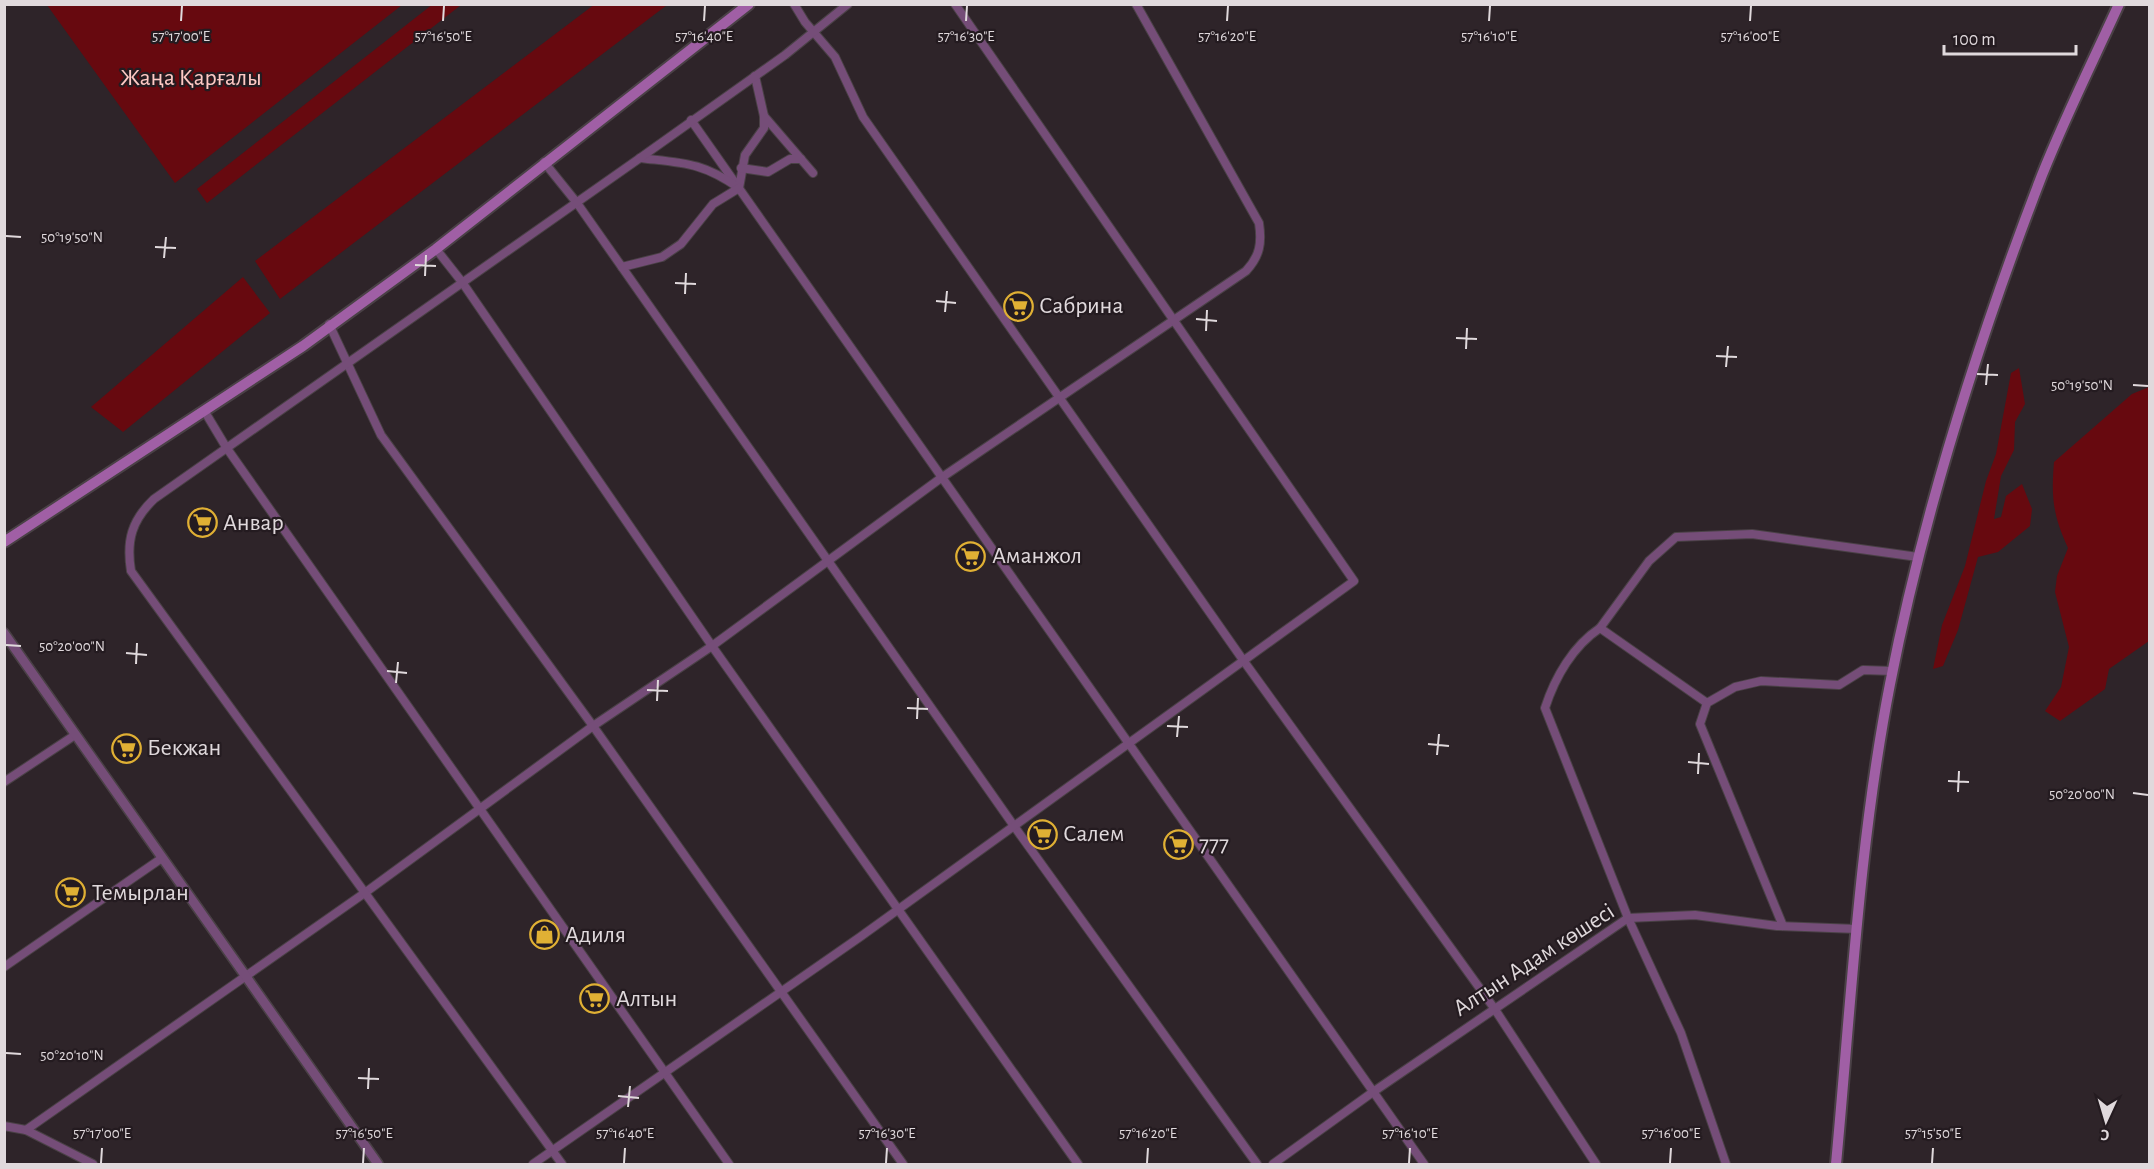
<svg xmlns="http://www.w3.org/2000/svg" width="2154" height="1169" viewBox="0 0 2154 1169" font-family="'Alegreya Sans',sans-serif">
<rect width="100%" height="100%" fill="#2e2429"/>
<g fill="#67090f">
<path d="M 433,4 L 461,5 L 207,203 L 197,189 Z"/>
<path d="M 595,4 L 667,5 L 280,299 L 255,261 Z"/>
<path d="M 47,5 L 402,5 L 175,183 Z"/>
<path d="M 243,277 L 270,313 L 123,432 L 91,407 Z"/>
<path d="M 2019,368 L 2025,404 L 2015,422 L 2014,450 L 2001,476 L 1994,519 L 2001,517 L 2006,496 L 2022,484 L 2032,509 L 2030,526 L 1998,552 L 1978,557 L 1958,630 L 1943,666 L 1933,669 L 1942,625 L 1965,566 L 1986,481 L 1996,454 L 2011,373 Z"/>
<path d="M 2149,387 L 2149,641 L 2109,669 L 2105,689 L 2060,721 L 2045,711 L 2061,687 L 2069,647 L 2055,592 L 2057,576 L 2068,548 C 2053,515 2051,498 2054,462 L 2132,394 Z"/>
</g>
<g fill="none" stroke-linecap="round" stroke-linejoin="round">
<defs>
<g id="minor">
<path d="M 794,4 L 805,22 L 835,57 L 863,117 L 1243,660 L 1494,1008 L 1596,1164"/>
<path d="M 764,116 L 813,173"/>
<path d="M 691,120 L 1424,1164"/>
<path d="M 640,158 C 683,163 702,162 739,188 L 745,155 L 764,128 L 764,116 L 755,76"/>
<path d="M 544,162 L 577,203 L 1014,826 L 1257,1164"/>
<path d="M 741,168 L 768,172 L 790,159 L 801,159"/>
<path d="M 436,249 L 462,282 L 712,646 L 1078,1164"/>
<path d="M 622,267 L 662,257 L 681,244 L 713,204 L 739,188"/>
<path d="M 329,324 L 381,435 L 593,726 L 903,1164"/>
<path d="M 205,412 L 226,447 L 729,1164"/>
<path d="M 1600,628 L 1649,561 L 1676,537 L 1752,534 L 1918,557"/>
<path d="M 1707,703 L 1600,628 C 1573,646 1555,677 1545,708 L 1628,918 L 1681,1033 L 1726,1164"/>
<path d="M 4,782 L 75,735"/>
<path d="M 1783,926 L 1700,724 L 1707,703 L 1735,687 L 1761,681 L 1839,685 L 1863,670 L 1893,671"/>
<path d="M 4,967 L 162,858"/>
<path d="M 4,1126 L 26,1130 L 93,1164"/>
<path d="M 26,1130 L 366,892 L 593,726 L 712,646 L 941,478 L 1246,271 C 1260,256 1262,243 1259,223 L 1136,4"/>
<path d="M 533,1164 L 860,937 L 1354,581 L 955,4"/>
<path d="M 562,1164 L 131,571 C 126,540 132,520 154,499 L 640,158 L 785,55 L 848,4"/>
<path d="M 1273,1164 L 1373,1092 L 1628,918 L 1695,915 L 1777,926 L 1857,929"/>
</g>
<path id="tertiary" d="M 4,633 L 378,1164"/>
<g id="secondary">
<path d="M 4,542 L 303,346 L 436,249 L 749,4"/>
<path d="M 1836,1164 C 1851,1004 1859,842 1890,684 C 1924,510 1978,341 2042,175 C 2065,117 2093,61 2119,4"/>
</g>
</defs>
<use href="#minor" stroke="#4a4146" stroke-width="10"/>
<use href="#tertiary" stroke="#4a4146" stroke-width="12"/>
<use href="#secondary" stroke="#4a4146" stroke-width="14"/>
<use href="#minor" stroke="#754d78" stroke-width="8"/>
<use href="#tertiary" stroke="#754d78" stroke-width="9"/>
<use href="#secondary" stroke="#a05fa5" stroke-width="10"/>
</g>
<path fill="none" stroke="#e0d9dc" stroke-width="2" d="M 181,21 L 182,6M 443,21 L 444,6M 704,21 L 705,6M 966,21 L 967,6M 1227,21 L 1228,6M 1489,21 L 1490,6M 1750,21 L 1751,6M 6,236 L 21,237M 155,247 L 176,248M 164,258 L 166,237M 415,265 L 436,266M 425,276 L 426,255M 675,283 L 696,284M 685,294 L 686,273M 936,301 L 956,303M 945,312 L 947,291M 1196,319 L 1217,321M 1206,331 L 1207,310M 1456,338 L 1477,339M 1466,349 L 1467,328M 1716,356 L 1737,357M 1726,367 L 1728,346M 1977,374 L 1998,375M 1986,385 L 1988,364M 2133,385 L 2148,386M 6,645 L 21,646M 126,653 L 147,655M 136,664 L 137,643M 387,671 L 407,673M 396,683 L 398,662M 647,690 L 668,691M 657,701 L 658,680M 907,708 L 928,709M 917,719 L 918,698M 1167,726 L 1188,727M 1177,737 L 1179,716M 1428,744 L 1449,746M 1437,755 L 1439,734M 1688,762 L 1709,764M 1698,774 L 1699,753M 1948,781 L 1969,782M 1958,792 L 1959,771M 2133,793 L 2148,795M 6,1053 L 21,1054M 358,1078 L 379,1079M 368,1089 L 369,1068M 618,1096 L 639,1098M 628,1107 L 630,1086M 101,1163 L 102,1148M 363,1163 L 364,1148M 624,1163 L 625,1148M 886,1163 L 887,1148M 1147,1163 L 1148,1148M 1409,1163 L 1410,1148M 1670,1163 L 1671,1148M 1932,1163 L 1933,1148"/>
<defs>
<symbol id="supermarket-ring" viewBox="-11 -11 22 22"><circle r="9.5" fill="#241b20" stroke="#e0b034" stroke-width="1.5"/><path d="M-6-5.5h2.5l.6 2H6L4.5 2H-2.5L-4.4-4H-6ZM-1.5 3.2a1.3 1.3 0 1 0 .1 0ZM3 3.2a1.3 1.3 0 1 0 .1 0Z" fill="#e0b034"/></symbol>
<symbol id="shop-ring" viewBox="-11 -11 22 22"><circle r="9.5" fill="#241b20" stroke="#e0b034" stroke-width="1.5"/><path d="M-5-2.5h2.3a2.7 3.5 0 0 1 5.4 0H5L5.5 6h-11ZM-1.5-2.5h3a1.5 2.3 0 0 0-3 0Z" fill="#e0b034"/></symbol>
</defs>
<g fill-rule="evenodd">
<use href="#supermarket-ring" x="1002" y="290" width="33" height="33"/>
<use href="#supermarket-ring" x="186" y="506" width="33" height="33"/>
<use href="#supermarket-ring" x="954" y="540" width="33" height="33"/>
<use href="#supermarket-ring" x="110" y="732" width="33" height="33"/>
<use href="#supermarket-ring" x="1026" y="818" width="33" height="33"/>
<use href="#supermarket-ring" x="1162" y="828" width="33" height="33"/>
<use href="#supermarket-ring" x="54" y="876" width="33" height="33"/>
<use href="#shop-ring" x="528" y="918" width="33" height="33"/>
<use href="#supermarket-ring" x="578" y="982" width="33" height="33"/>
</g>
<g text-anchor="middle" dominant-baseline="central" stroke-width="4.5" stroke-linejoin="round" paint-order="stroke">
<g font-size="24" fill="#ffc9c4" stroke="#241b20">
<text x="191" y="78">Жаңа Қарғалы</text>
</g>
<g font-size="24" fill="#e0d9dc" stroke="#241b20" text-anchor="start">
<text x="1039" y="306">Сабрина</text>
<text x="223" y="523">Анвар</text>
<text x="992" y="556">Аманжол</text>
<text x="147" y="748">Бекжан</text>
<text x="1063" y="834">Салем</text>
<text x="1199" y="844">777</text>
<text x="92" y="893">Темырлан</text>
<text x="565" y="935">Адиля</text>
<text x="616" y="999">Алтын</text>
</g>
<g font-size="24" fill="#e0d9dc" stroke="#241b20">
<text transform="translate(1534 960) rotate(-33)">Алтын Адам көшесі</text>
</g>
</g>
<g font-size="15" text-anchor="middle" fill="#e0d9dc" stroke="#241b20" stroke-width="4.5" stroke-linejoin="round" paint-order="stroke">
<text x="181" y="41">57°17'00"E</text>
<text x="443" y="41">57°16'50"E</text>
<text x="704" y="41">57°16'40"E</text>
<text x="966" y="41">57°16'30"E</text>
<text x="1227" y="41">57°16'20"E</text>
<text x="1489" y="41">57°16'10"E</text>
<text x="1750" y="41">57°16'00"E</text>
<text x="72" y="242">50°19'50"N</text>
<text x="2082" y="390">50°19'50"N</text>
<text x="72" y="651">50°20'00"N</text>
<text x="2082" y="799">50°20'00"N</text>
<text x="72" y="1060">50°20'10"N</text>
<text x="102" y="1138">57°17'00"E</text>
<text x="364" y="1138">57°16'50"E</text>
<text x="625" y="1138">57°16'40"E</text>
<text x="887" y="1138">57°16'30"E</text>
<text x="1148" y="1138">57°16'20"E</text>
<text x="1410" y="1138">57°16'10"E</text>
<text x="1671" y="1138">57°16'00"E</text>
<text x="1933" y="1138">57°15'50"E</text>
</g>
<rect width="2154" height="1169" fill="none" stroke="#e0d9dc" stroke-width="12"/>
<g transform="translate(2106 1121) rotate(184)" stroke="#241b20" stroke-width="4.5" paint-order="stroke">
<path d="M0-4.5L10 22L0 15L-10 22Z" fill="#e0d9dc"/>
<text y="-9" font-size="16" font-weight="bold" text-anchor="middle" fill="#e0d9dc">С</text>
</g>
<path d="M1944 45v9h132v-9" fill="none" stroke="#e0d9dc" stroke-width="3"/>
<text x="1953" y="45" font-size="18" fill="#e0d9dc" stroke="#241b20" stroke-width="4.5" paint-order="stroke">100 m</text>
</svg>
